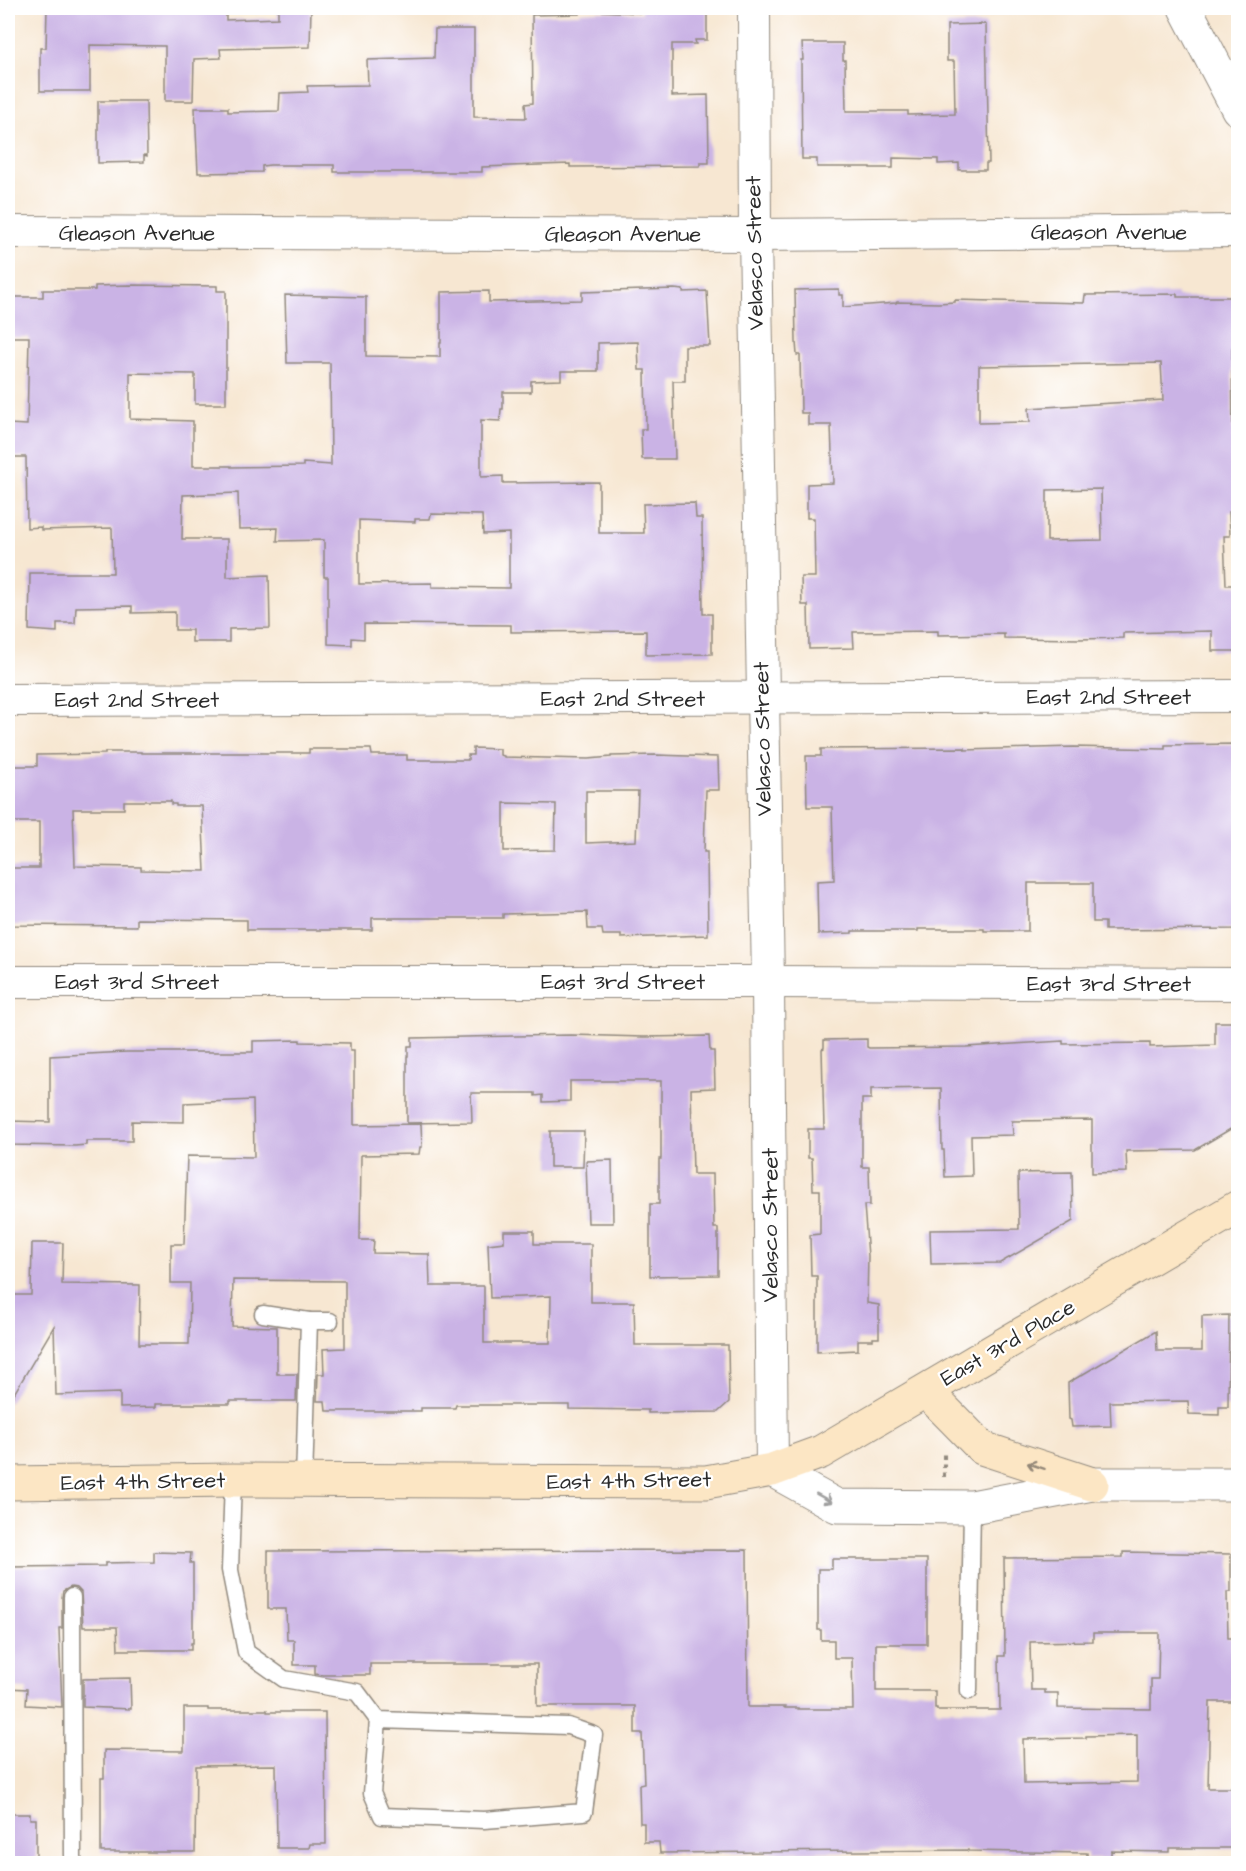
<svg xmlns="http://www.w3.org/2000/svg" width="1246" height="1871" viewBox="0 0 1246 1871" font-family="'Architects Daughter',sans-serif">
<rect width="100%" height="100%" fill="#fff"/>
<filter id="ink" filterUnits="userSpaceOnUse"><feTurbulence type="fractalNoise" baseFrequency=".0167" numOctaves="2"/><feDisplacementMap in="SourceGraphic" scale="12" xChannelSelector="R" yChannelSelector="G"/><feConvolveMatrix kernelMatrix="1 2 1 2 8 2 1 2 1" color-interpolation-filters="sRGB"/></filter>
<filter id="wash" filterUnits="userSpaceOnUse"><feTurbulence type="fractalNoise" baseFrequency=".008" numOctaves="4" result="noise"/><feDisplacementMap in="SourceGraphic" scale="24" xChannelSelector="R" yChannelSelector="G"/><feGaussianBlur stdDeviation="1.35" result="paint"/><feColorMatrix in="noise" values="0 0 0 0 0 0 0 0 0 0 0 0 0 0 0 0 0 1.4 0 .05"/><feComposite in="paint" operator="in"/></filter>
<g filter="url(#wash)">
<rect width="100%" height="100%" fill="#f7e7d2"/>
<g id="blocks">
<g fill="#cab3e5" fill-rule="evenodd">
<path d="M 47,8 L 226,8 L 226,20 L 278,18 L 278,8 L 311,8 L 310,47 L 220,49 L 221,58 L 194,59 L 193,101 L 165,101 L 165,46 L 90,45 L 90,91 L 40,91 L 40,48 L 46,48 Z"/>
<path d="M 642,8 L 707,8 L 707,40 L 695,40 L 696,44 L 672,44 L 672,96 L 708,95 L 709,163 L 700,163 L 700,166 L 570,167 L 570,164 L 482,167 L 482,172 L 334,172 L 334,165 L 270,165 L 262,166 L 262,172 L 198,173 L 195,108 L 228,108 L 228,112 L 279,111 L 280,93 L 308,92 L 307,86 L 368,85 L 367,60 L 434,58 L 435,29 L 474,29 L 474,117 L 526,118 L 525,104 L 533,103 L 532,15 L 580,14 L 580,12 L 598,11 L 642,13 Z"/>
<path d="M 986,24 L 989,163 L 986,163 L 986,170 L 959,170 L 959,163 L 938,164 L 938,159 L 893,158 L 893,168 L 870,168 L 870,167 L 817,167 L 817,159 L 802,159 L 801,60 L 803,60 L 802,43 L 843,43 L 843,60 L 845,60 L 846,111 L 908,111 L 908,115 L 955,114 L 954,61 L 947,61 L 947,25 Z"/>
<path d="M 98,101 L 146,101 L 147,156 L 144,155 L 144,162 L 98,163 Z"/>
<path d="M 129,285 L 217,286 L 217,291 L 226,291 L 226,404 L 195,404 L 195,374 L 130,373 L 130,419 L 193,421 L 193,466 L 231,466 L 231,467 L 303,466 L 303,463 L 331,465 L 330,363 L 287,363 L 285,295 L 366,297 L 366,356 L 440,357 L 440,343 L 441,343 L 441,292 L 489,291 L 489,302 L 582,300 L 582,292 L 674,289 L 683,290 L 683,292 L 707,291 L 710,346 L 685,346 L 685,381 L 673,381 L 675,459 L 642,459 L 641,429 L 646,429 L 645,370 L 639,370 L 638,342 L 598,343 L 598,371 L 561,371 L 561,380 L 531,381 L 531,392 L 503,392 L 503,409 L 501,409 L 500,421 L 481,420 L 481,477 L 503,476 L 503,483 L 599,482 L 599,533 L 644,533 L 643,504 L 695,503 L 696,518 L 702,518 L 703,614 L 712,614 L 712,654 L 646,655 L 646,631 L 511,632 L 511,625 L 364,624 L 364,639 L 352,638 L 352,645 L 328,644 L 328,577 L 324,577 L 324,540 L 277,541 L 278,528 L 239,529 L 238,493 L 183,495 L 182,539 L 227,539 L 227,577 L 269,575 L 270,628 L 229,629 L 229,642 L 192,642 L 192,630 L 175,630 L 175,612 L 132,613 L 132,606 L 76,607 L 75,623 L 57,623 L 57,632 L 29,630 L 30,573 L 113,573 L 112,528 L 41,530 L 41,527 L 27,528 L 26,457 L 8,457 L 8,424 L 27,425 L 29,337 L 8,337 L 8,297 L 43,297 L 43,290 L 95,290 L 95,286 ZM 431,514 L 482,515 L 483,534 L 509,533 L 509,588 L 432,587 L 432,583 L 359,584 L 359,520 L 415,522 L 415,519 L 430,519 Z"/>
<path d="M 839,289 L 839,295 L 843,295 L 843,307 L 896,303 L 897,302 L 938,303 L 955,302 L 955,300 L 1084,303 L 1085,295 L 1177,294 L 1177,297 L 1237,297 L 1236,304 L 1239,304 L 1239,348 L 1232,348 L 1233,443 L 1239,443 L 1239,512 L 1229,512 L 1230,536 L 1224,536 L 1226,585 L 1239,585 L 1239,651 L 1212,651 L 1212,631 L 1123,633 L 1123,638 L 1079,639 L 1004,638 L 1004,634 L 938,635 L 938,631 L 853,632 L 854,648 L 809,649 L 808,605 L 802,605 L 801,577 L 815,577 L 814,518 L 807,518 L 807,484 L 833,483 L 831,425 L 808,425 L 808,413 L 801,413 L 800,355 L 797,355 L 796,342 L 795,290 ZM 1161,363 L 1163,400 L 1029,408 L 1030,422 L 979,423 L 979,366 ZM 1101,489 L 1102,540 L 1047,541 L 1047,490 Z"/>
<path d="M 1235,744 L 1235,748 L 1237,748 L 1239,829 L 1239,929 L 1105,930 L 1105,922 L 1093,922 L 1093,883 L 1028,883 L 1028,931 L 984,931 L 984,929 L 918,929 L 918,931 L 852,931 L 852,933 L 818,934 L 817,881 L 834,880 L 832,807 L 807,807 L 806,756 L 821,756 L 821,749 L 965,748 L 965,750 L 1074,747 L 1165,749 L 1165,745 Z"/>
<path d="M 473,748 L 500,749 L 500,755 L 504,756 L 504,757 L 588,759 L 611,757 L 611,756 L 656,755 L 718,757 L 719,790 L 706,790 L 704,852 L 707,852 L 708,935 L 621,938 L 621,935 L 603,935 L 602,929 L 588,929 L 587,912 L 503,914 L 503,918 L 372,918 L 372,930 L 247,930 L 247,920 L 137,919 L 137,926 L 8,925 L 8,868 L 39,868 L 39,822 L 8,822 L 8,766 L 37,766 L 37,755 L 105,754 L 105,752 L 141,752 L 141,753 L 309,753 L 309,749 L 371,749 L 372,755 L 407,755 L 407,760 L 468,760 L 468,755 L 473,755 ZM 586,791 L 638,791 L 636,841 L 586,843 ZM 124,801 L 171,801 L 171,804 L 176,804 L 176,806 L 202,806 L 205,871 L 141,870 L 141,867 L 75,866 L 73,809 L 124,809 ZM 504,803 L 556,804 L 555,850 L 504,851 Z"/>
<path d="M 1215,1022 L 1239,1022 L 1239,1124 L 1195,1150 L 1126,1151 L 1127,1172 L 1092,1173 L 1092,1120 L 1012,1121 L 1013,1135 L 971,1136 L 972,1176 L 945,1177 L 944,1150 L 942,1150 L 941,1088 L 871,1089 L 871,1099 L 862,1099 L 862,1167 L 869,1167 L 870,1205 L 864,1205 L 868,1256 L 867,1303 L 879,1305 L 879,1338 L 873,1338 L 873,1340 L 858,1340 L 858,1350 L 817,1352 L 817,1276 L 811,1276 L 810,1235 L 820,1234 L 820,1190 L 813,1190 L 812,1158 L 808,1158 L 808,1129 L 824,1129 L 822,1049 L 824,1048 L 824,1040 L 867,1039 L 867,1047 L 869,1048 L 966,1047 L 1063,1041 L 1063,1044 L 1150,1043 L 1150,1047 L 1215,1045 Z"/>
<path d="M 571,1035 L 644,1037 L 709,1036 L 710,1051 L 714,1051 L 715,1088 L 691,1089 L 693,1174 L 713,1174 L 714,1228 L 718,1228 L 718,1275 L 650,1276 L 650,1204 L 659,1204 L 659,1159 L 661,1159 L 661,1081 L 570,1081 L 570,1101 L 543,1102 L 543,1095 L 535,1096 L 535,1093 L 471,1093 L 472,1122 L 407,1123 L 407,1056 L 408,1056 L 408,1046 L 412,1046 L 412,1038 Z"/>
<path d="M 300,1040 L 300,1042 L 350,1043 L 350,1051 L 354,1051 L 354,1125 L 421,1124 L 422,1147 L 420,1147 L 419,1154 L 361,1155 L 360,1240 L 374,1240 L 373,1253 L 429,1254 L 430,1286 L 484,1286 L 484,1343 L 550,1343 L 551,1296 L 490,1298 L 488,1244 L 504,1242 L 504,1231 L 534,1231 L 534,1244 L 591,1244 L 591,1302 L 634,1302 L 635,1345 L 728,1345 L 729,1402 L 718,1412 L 648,1413 L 648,1410 L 569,1409 L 569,1405 L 456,1405 L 455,1408 L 421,1408 L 421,1411 L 326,1411 L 325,1401 L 317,1401 L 318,1374 L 324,1374 L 323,1349 L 345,1348 L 345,1281 L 233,1280 L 232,1326 L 277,1327 L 277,1374 L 297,1374 L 296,1401 L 230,1401 L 230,1404 L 156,1404 L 156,1407 L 120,1408 L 120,1393 L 56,1395 L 54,1326 L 8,1404 L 8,1295 L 31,1295 L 32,1243 L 63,1243 L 62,1284 L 140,1285 L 139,1344 L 189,1344 L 190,1283 L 171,1283 L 171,1244 L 184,1244 L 187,1156 L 254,1157 L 253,1100 L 184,1103 L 184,1122 L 132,1121 L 132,1141 L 86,1141 L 86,1145 L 75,1146 L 8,1145 L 8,1121 L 50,1122 L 50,1056 L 127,1052 L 253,1052 L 253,1041 Z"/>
<path d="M 550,1131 L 584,1131 L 583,1167 L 550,1167 Z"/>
<path d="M 612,1160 L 613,1223 L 588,1223 L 586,1161 Z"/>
<path d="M 1072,1172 L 1073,1221 L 1000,1263 L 931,1264 L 930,1230 L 1019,1229 L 1018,1173 Z"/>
<path d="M 1229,1315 L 1228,1407 L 1219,1407 L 1219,1415 L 1189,1414 L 1188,1401 L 1110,1402 L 1111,1426 L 1072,1427 L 1071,1420 L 1069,1419 L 1068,1383 L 1156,1331 L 1157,1351 L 1202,1351 L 1202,1316 Z"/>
<path d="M 747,1550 L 748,1707 L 785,1707 L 785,1708 L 798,1708 L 798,1709 L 853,1709 L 852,1658 L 834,1658 L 834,1640 L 821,1640 L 821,1630 L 818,1630 L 818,1569 L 832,1569 L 832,1559 L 927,1559 L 927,1644 L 876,1644 L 876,1691 L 935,1691 L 935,1708 L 937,1708 L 937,1710 L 1000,1710 L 999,1656 L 1005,1656 L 1004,1558 L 1123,1557 L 1123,1552 L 1231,1554 L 1231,1592 L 1227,1592 L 1228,1638 L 1232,1638 L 1233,1702 L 1210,1702 L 1208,1788 L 1239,1788 L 1239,1848 L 1169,1848 L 1169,1852 L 1111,1851 L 1111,1859 L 1087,1859 L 1087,1853 L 968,1851 L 968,1850 L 660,1853 L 659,1842 L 644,1842 L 644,1823 L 640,1823 L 639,1785 L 644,1784 L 642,1733 L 635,1733 L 635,1706 L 537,1706 L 537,1664 L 370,1664 L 370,1675 L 324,1675 L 315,1674 L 315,1665 L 294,1665 L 294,1640 L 287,1640 L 286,1609 L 268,1609 L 268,1551 ZM 1093,1633 L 1159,1633 L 1158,1679 L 1151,1679 L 1151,1709 L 1058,1708 L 1058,1693 L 1045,1693 L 1045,1690 L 1031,1690 L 1030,1642 L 1093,1641 ZM 1137,1735 L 1137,1782 L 1024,1784 L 1023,1739 L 1086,1738 L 1086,1736 Z"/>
<path d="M 154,1552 L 191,1553 L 190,1563 L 193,1563 L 193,1643 L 191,1643 L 191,1650 L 118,1650 L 117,1627 L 83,1627 L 81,1592 L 77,1588 L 71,1587 L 63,1591 L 62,1597 L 62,1628 L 59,1628 L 62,1707 L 26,1705 L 27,1689 L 8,1688 L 8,1567 L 105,1566 L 105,1563 L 154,1562 Z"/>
<path d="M 130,1678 L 131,1709 L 83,1707 L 83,1679 Z"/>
<path d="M 184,1708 L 208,1708 L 208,1710 L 267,1710 L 267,1712 L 325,1712 L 326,1844 L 310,1844 L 309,1848 L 277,1848 L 276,1765 L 196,1766 L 195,1852 L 101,1852 L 101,1778 L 104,1778 L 104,1750 L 184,1751 Z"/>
<path d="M 8,1814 L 30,1814 L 30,1819 L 36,1819 L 36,1859 L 8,1860 Z"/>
</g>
</g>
</g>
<g filter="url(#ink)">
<use href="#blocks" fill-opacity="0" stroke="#91897e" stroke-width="1.5"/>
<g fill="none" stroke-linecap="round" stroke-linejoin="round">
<defs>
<g id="service">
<path d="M 263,1314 L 309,1321 L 304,1481"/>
<path d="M 309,1321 L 330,1321"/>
<path d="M 233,1480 L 230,1570 L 246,1652 L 284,1679 L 357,1692 L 378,1720 L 372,1793 L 382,1816 L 484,1820 L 584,1812 L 594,1735 L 568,1726 L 378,1720"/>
<path d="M 72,1597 L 73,1864"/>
<path d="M 969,1691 L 972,1507"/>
</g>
<g id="minor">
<path d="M 754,8 L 755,235 L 768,982 L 772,1470"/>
<path d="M 8,232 L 755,235 L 1238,231"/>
<path d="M 8,700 L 1238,696"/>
<path d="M 8,982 L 768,982 L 1238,984"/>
</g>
<g id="tertiary">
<path d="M 1185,8 L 1238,109"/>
<path d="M 772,1470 L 837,1506 L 972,1507 L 1092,1484 L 1238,1484"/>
</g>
<g id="secondary">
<path d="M 926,1391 L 982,1448 L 1092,1484"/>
<path d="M 8,1483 L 233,1480 L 706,1482 L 772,1470 L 821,1452 L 1238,1207"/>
</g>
</defs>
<use href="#service" stroke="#91897e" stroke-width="19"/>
<use href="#minor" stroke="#91897e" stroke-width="34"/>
<use href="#tertiary" stroke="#91897e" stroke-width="35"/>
<use href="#secondary" stroke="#91897e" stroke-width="35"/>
<path stroke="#91897e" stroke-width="4" stroke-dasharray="4.5 4.5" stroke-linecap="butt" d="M 944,1477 L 944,1454"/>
<use href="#service" stroke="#fff" stroke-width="16"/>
<use href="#minor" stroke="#fff" stroke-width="32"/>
<use href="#tertiary" stroke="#fff" stroke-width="33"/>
<use href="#secondary" stroke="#fce6c4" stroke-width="33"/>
</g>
<defs><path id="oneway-shaft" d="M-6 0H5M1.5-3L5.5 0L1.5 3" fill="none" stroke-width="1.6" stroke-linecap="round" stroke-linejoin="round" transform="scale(1.5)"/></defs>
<use stroke="#948878" href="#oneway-shaft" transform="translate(1036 1466) rotate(-162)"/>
<use stroke="#a0a0a0" href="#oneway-shaft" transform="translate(824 1498) rotate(29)"/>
</g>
<g text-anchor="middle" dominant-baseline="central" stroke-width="4.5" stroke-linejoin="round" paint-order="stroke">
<g font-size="22" fill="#2b2b2b" stroke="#fff">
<text x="1109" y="232">Gleason Avenue</text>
<text x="137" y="233">Gleason Avenue</text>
<text x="623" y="234">Gleason Avenue</text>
<text transform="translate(755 253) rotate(-91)">Velasco Street</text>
<text x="1109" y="697">East 2nd Street</text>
<text x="623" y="699">East 2nd Street</text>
<text x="137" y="700">East 2nd Street</text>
<text transform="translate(763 739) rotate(-91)">Velasco Street</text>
<text x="137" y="982">East 3rd Street</text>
<text x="623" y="982">East 3rd Street</text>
<text x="1109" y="984">East 3rd Street</text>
<text transform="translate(770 1225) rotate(-90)">Velasco Street</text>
<text transform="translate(1008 1343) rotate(-30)">East 3rd Place</text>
<text transform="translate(629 1481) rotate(-1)">East 4th Street</text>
<text transform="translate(143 1482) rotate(-1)">East 4th Street</text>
</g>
</g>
<rect width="1246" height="1871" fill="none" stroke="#fff" stroke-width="30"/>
</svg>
